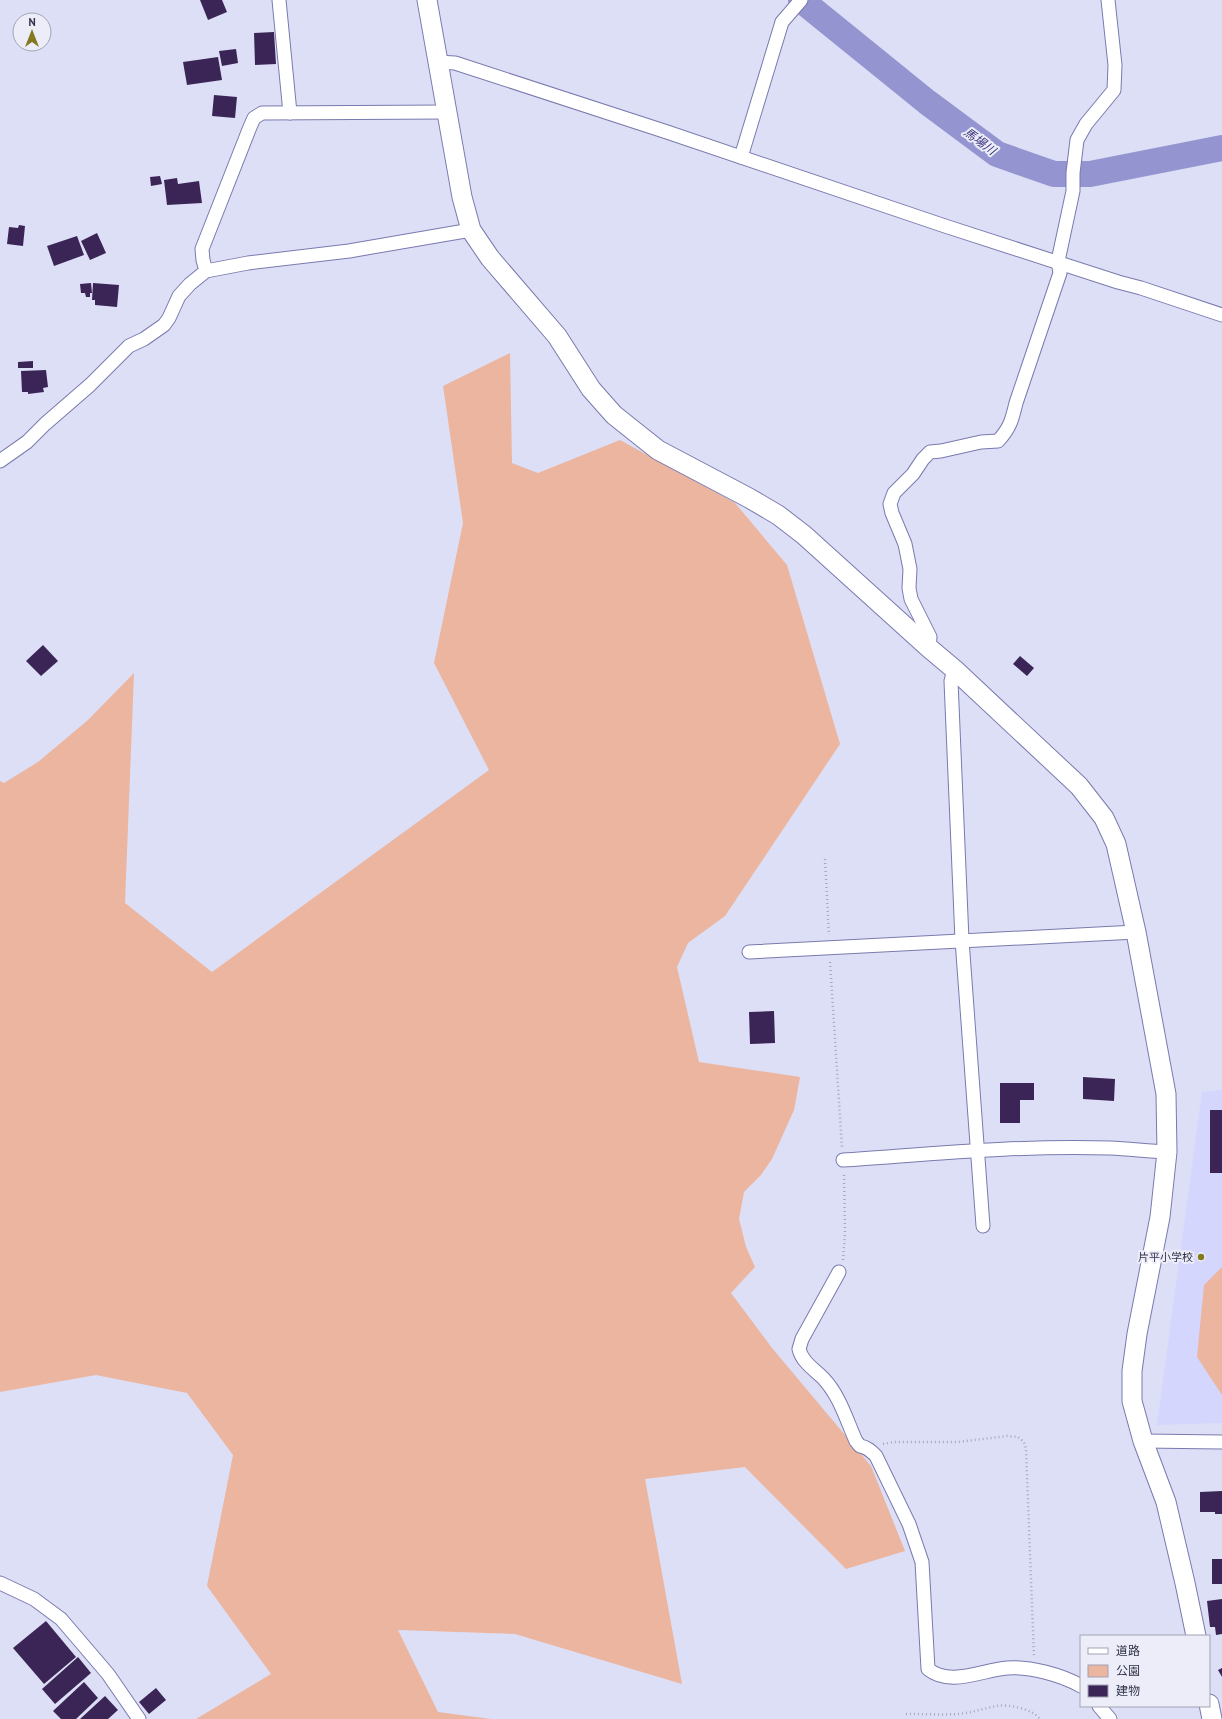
<svg xmlns="http://www.w3.org/2000/svg" width="1222" height="1719" viewBox="0 0 1222 1719" font-family="'PT Sans','Noto Sans JP',sans-serif">
<rect width="100%" height="100%" fill="#dddff6"/>
<path fill="#d4d6fd" d="M 1222,1090 L 1222,1423 L 1157,1425 L 1202,1092 Z"/>
<g fill="#ebb59f">
<path d="M 510,353 L 512,463 L 538,473 L 620,440 L 735,503 L 787,565 L 840,744 L 725,916 L 688,943 L 677,967 L 699,1062 L 800,1077 L 794,1110 L 772,1159 L 761,1175 L 744,1192 L 739,1219 L 746,1247 L 755,1267 L 731,1293 L 772,1348 L 871,1466 L 905,1551 L 846,1569 L 745,1467 L 645,1479 L 682,1684 L 515,1634 L 398,1630 L 438,1712 L 491,1719 L 196,1719 L 271,1674 L 207,1586 L 233,1455 L 187,1393 L 96,1375 L 0,1392 L 0,781 L 4,783 L 38,762 L 88,720 L 134,673 L 125,903 L 212,972 L 489,770 L 434,663 L 463,523 L 443,386 Z"/>
<path d="M 1222,1267 L 1222,1395 L 1197,1357 L 1204,1285 Z"/>
</g>
<g fill="none" stroke-linecap="round" stroke-linejoin="round">
<path stroke="#9495d0" stroke-width="26" d="M 801,0 L 927,102 L 997,154 L 1054,174 L 1090,174 L 1222,148"/>
</g>
<g fill="#3b2556">
<path d="M 200,0 L 222,0 L 227,12 L 208,20 Z"/>
<path d="M 274,32 L 276,64 L 255,65 L 254,33 Z"/>
<path d="M 236,49 L 238,63 L 222,66 L 219,51 Z"/>
<path d="M 218,57 L 222,80 L 187,85 L 183,62 Z"/>
<path d="M 214,95 L 237,97 L 235,118 L 212,116 Z"/>
<path d="M 160,176 L 162,184 L 151,186 L 150,177 Z"/>
<path d="M 177,178 L 178,184 L 199,181 L 202,203 L 167,205 L 164,180 Z"/>
<path d="M 19,225 L 25,226 L 23,246 L 7,244 L 9,227 L 18,228 Z"/>
<path d="M 97,233 L 106,253 L 90,260 L 81,241 Z"/>
<path d="M 77,236 L 84,255 L 54,266 L 47,246 Z"/>
<path d="M 91,283 L 92,293 L 90,293 L 90,297 L 86,297 L 85,293 L 81,293 L 80,284 Z"/>
<path d="M 93,283 L 119,285 L 117,307 L 95,305 L 95,300 L 92,300 Z"/>
<path d="M 33,361 L 33,368 L 18,368 L 18,362 Z"/>
<path d="M 46,370 L 48,387 L 43,388 L 44,392 L 28,394 L 28,392 L 22,392 L 21,371 Z"/>
<path d="M 43,645 L 58,661 L 41,676 L 26,661 Z"/>
<path d="M 1020,656 L 1034,668 L 1027,676 L 1013,664 Z"/>
<path d="M 774,1011 L 775,1043 L 750,1044 L 749,1012 Z"/>
<path d="M 1083,1077 L 1115,1079 L 1114,1101 L 1083,1099 Z"/>
<path d="M 1000,1083 L 1034,1083 L 1034,1100 L 1020,1100 L 1020,1123 L 1000,1123 Z"/>
<rect x="1210" y="1110" width="12" height="63"/>
<path d="M 1222,1491 L 1222,1514 L 1215,1514 L 1215,1512 L 1200,1512 L 1200,1492 Z"/>
<rect x="1212" y="1559" width="10" height="25"/>
<path d="M 1222,1599 L 1222,1634 L 1216,1635 L 1215,1627 L 1210,1627 L 1207,1601 Z"/>
<path d="M 46,1621 L 76,1657 L 44,1684 L 13,1648 Z"/>
<path d="M 78,1657 L 91,1673 L 55,1704 L 42,1689 Z"/>
<path d="M 1222,1668 L 1222,1677 L 1218,1670 Z"/>
<path d="M 84,1682 L 98,1698 L 76,1719 L 61,1719 L 53,1711 Z"/>
<path d="M 156,1688 L 166,1700 L 149,1714 L 139,1702 Z"/>
<path d="M 105,1696 L 118,1710 L 108,1719 L 80,1719 Z"/>
</g>
<g fill="none" stroke-linecap="round" stroke-linejoin="round">
<defs>
<g id="street">
<path d="M 279,0 L 290,113"/>
<path d="M 437,62 L 455,63 L 667,132 L 945,226 L 1118,282 L 1141,288 L 1222,315"/>
<path d="M 741,157 L 782,22 L 801,0"/>
<path d="M 206,271 L 203,260 L 202,249 L 250,127 L 254,118 L 262,113 L 446,112"/>
<path d="M 0,461 L 27,442 L 45,424 L 90,385 L 129,346 L 144,339 L 164,325 L 169,318 L 179,296 L 190,284 L 206,271 L 248,263 L 349,251 L 471,230"/>
<path d="M 929,648 L 930,637 L 911,599 L 909,588 L 910,569 L 905,544 L 892,513 L 890,504 L 894,493 L 913,474 L 923,459 L 930,452 L 941,451 L 981,442 L 998,441 C 1010,428 1012,420 1016,403 L 1060,273 L 1058,261 L 1073,191 L 1073,173 L 1077,140 L 1086,124 L 1114,90 L 1115,65 L 1108,0"/>
<path d="M 954,669 L 951,681 L 962,940 L 983,1226"/>
<path d="M 749,952 L 1136,932"/>
<path d="M 843,1160 C 932,1154 1021,1145 1110,1148 C 1129,1149 1148,1151 1167,1152"/>
<path d="M 839,1272 L 802,1339 L 799,1349 C 802,1362 814,1369 823,1378 C 840,1396 846,1419 856,1441 L 860,1446 C 867,1447 871,1451 876,1456 L 909,1524 L 922,1562 L 928,1669 C 950,1687 982,1670 1007,1668 C 1029,1666 1062,1675 1081,1686"/>
<path d="M 1143,1441 L 1222,1442"/>
<path d="M 0,1583 L 34,1599 L 61,1619 L 108,1674 L 139,1719"/>
<path d="M 1099,1706 L 1110,1719"/>
</g>
<g id="secondary">
<path d="M 427,0 L 462,197 L 471,230 L 490,258 L 557,336 L 591,389 L 614,415 L 658,450 L 749,498 L 778,515 L 804,535 L 929,648 L 954,669 L 1079,786 L 1104,818 L 1116,844 L 1136,932 L 1166,1094 L 1167,1152 L 1160,1217 L 1137,1334 L 1132,1371 L 1132,1401 L 1143,1441 L 1166,1502 L 1185,1583 L 1196,1636"/>
<path d="M 1209,1704 L 1212,1719"/>
</g>
</defs>
<use href="#street" stroke="#797aae" stroke-width="15"/>
<use href="#secondary" stroke="#797aae" stroke-width="21"/>
<g stroke="#a6a8be" stroke-width="2.5" stroke-dasharray="1 3" stroke-linecap="butt">
<path d="M 825,859 L 829,935"/>
<path d="M 830,962 L 842,1148"/>
<path d="M 843,1260 L 845,1233 L 844,1173"/>
<path d="M 883,1444 L 894,1442 L 958,1442 L 1007,1436 L 1018,1437 L 1024,1442 L 1026,1449 L 1034,1657"/>
<path d="M 906,1714 C 923,1714 941,1715 958,1714 C 972,1713 984,1708 997,1706 C 1010,1704 1032,1709 1040,1719"/>
</g>
<use href="#street" stroke="#fff" stroke-width="13"/>
<use href="#secondary" stroke="#fff" stroke-width="19"/>
</g>
<circle fill="#83791e" stroke="#ecedf9" stroke-width="1.5" cx="1201" cy="1257" r="4"/>
<g text-anchor="middle" dominant-baseline="central" stroke-width="4" stroke-linejoin="round" paint-order="stroke">
<g font-size="11" fill="#323349" stroke="#ecedf9" text-anchor="end">
<text x="1193" y="1257">片平小学校</text>
</g>
<g font-size="12" font-style="italic" fill="#3a347b" stroke="#ecedf9">
<text transform="translate(980 141) rotate(36)">馬場川</text>
</g>
</g>
<rect x="1080" y="1635" width="130" height="72" fill="#ecedf9" stroke="#a2a3b3"/>
<rect x="1088" y="1648" width="20" height="6" fill="#ffffff" stroke="#a2a3b3"/>
<text x="1116" y="1655" font-size="12" fill="#323349">道路</text>
<rect x="1088" y="1665" width="20" height="12" fill="#ebb59f" stroke="#a2a3b3"/>
<text x="1116" y="1675" font-size="12" fill="#323349">公園</text>
<rect x="1088" y="1685" width="20" height="12" fill="#3b2556" stroke="#a2a3b3"/>
<text x="1116" y="1695" font-size="12" fill="#323349">建物</text>
<g transform="translate(32 32)"><circle r="19" fill="#ecedf9" stroke="#a2a3b3"/>
<path d="M0-3L7 15L0 10L-7 15Z" fill="#83791e"/>
<text y="-6" font-size="11" font-weight="bold" text-anchor="middle" fill="#323349">N</text>
</g>
</svg>
